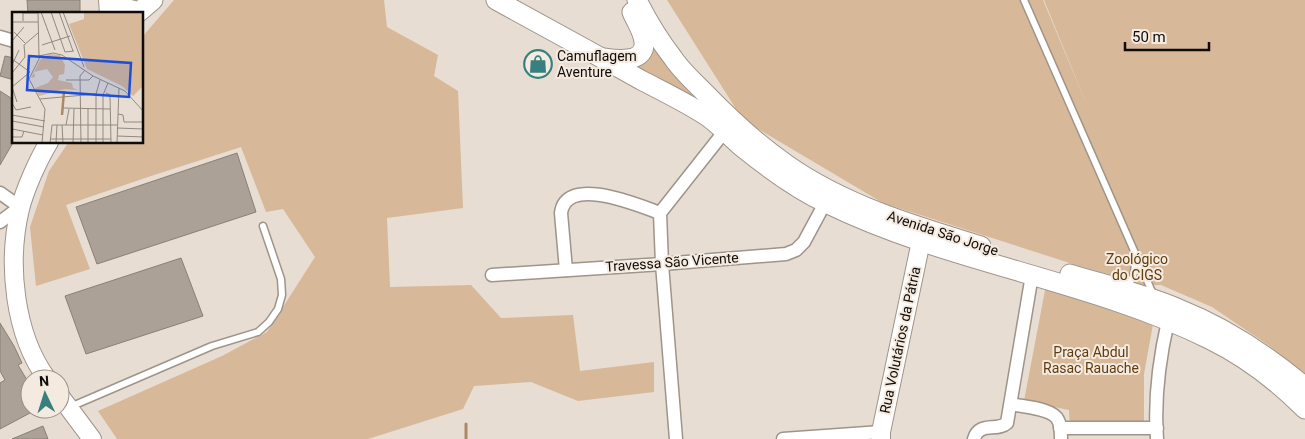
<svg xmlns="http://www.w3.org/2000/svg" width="1305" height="439" viewBox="0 0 1305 439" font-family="Roboto,sans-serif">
<rect width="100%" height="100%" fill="#e7ddd2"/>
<g fill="#d7b898">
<path d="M 174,0 L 384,0 L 387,27 L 438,55 L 434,76 L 458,91 L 463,208 L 387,218 L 390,287 L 471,285 L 501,318 L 573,315 L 580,371 L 654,362 L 654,392 L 578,401 L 531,382 L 474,386 L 463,409 L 368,439 L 117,439 L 98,411 L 222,356 L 267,332 L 315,257 L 283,209 L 266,212 L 241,147 L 151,176 L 66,205 L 90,269 L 36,286 L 30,227 L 49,171 L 68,143 L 142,142 L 143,36 Z"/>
<path d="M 667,0 L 1043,0 L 1091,115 L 1044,0 L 1305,0 L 1305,378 L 1271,347 L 1212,307 L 1161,285 L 1128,285 L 1126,279 L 1076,265 L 883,203 L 743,120 Z"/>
<path d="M 635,7 L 701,108 L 624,64 L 640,60 Z"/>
<path d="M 1046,285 L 1153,324 L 1144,374 L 1144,426 L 1070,430 L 1069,410 L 1024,401 Z"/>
</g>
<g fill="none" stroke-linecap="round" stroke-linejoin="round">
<path stroke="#ab8965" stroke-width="3" d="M 466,439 L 466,424"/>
</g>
<g fill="#aba197" stroke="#898076">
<path d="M 27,0 L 80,0 L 80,14 L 28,14 Z"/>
<path d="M 5,56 L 14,58 L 14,80 L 0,76 Z"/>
<path d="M 0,91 L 14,100 L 14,141 L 0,165 Z"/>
<path d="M 237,153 L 256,212 L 97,264 L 76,207 Z"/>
<path d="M 181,258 L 203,316 L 86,354 L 65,296 Z"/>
<path d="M 0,323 L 14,346 L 22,363 L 18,365 L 30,385 L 30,413 L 0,429 L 0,383 L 5,380 L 0,371 Z"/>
<path d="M 43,426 L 48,439 L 12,439 Z"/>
</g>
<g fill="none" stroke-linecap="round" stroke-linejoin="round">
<defs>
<g id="lane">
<path d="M 1024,0 L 1153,294"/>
<path d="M 1125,288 C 1134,280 1135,270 1135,259"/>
<path d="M 70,407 L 212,346 L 258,332 L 269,322 L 278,309 L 282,295 L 281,279 L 263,226"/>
</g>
<g id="street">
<path d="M 0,37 L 14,41"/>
<path d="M 0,193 L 20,207 L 0,222"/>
<path d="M 566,270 L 561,213 C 566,174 640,206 660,213"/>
<path d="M 492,275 L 662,264 L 786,254 L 796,250 L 804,242 L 825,203"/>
<path d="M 1011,404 C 1023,407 1053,408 1058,420 C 1061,425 1061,433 1061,439"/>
<path d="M 1060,428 L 1157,428"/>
<path d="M 676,439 L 662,264 L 660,213 L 724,132"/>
<path d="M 783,439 L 881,432"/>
<path d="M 974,439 C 979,421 997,432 1007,423 L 1032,275"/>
<path d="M 1157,439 C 1154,399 1159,360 1168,321"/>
</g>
<g id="secondary">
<path d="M 108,0 L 109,14"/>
<path d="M 47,379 C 14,334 7,263 20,209 C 25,189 38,160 49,142"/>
<path d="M 60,396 L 92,439"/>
<path d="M 881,439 L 881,432 L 921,241"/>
</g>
<g id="primary">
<path d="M 117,0 L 128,9 L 139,12 L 153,0"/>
<path d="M 496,0 C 544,26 593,53 641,80 C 662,91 685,102 705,115 C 719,124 731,138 743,148 C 769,169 798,190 828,204 C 949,263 1087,279 1209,339 C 1244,356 1277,381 1305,409"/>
<path d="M 637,0 C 647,20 659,40 673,58 C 681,70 693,81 704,92 C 729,118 756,143 786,164 C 844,205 915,226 981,246"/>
<path d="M 605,58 C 617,60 643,63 644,45 C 645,34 636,22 632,12"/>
<path d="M 1070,274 C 1106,285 1144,294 1179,309 C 1227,328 1266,354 1305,387"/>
</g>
</defs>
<use href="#lane" stroke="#9e948a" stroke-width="9"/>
<use href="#street" stroke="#9e948a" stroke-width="15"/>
<use href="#secondary" stroke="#9e948a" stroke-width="20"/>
<use href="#primary" stroke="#9e948a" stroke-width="21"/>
<use href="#lane" stroke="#fff" stroke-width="6"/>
<use href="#street" stroke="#fff" stroke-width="12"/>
<use href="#secondary" stroke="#fff" stroke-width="18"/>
<use href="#primary" stroke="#fff" stroke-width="19"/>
</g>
<defs>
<symbol id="shop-ring" viewBox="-11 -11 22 22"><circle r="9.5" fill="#f5eadf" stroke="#388080" stroke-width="1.5"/><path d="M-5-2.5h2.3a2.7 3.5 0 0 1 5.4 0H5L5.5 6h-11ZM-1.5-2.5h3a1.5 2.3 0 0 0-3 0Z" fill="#388080"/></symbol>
</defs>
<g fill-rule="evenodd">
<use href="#shop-ring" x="522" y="48" width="32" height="32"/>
</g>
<g text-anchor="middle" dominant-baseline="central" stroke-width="4" stroke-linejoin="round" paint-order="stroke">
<g font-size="14" fill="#0f0c09" stroke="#f5eadf" text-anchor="start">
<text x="557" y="56">Camuflagem<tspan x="557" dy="16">Aventure</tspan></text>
</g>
<g font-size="14" fill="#0f0c09" stroke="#f5eadf">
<text transform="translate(943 233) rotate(18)">Avenida São Jorge</text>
<text transform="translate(672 262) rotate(-4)">Travessa São Vicente</text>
<text transform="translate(900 340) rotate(-78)">Rua Volutários da Pátria</text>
</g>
<g font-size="14" fill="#5f3c0e" stroke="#f5eadf">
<text x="1137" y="259">Zoológico<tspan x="1137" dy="16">do CIGS</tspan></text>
<text x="1091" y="352">Praça Abdul<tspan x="1091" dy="16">Rasac Rauache</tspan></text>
</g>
</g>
<g transform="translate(12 12)">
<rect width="131" height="131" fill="#e7ddd2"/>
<path d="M 72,0 L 131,0 L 131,74 L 121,84 L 110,74 L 75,57 L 57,12 L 72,7 ZM 37,42 L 48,43 L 53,53 L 52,62 L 47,63 L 46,68 L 60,71 L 61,76 L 66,78 L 53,77 L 27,84 L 23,76 L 36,71 L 41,65 L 35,57 L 22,60 L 23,65 L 19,66 L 28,48 Z" fill="#d7b898"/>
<path fill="none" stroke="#ab8965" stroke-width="2.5" d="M 50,103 L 52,79"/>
<path fill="none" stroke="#918982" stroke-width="1" d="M 26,0 L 27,44 L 41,41 L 50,43 L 81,64 L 113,79 L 132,100M 29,0 L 43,38M 39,0 L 53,40 L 62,39M 47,0 L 61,39M 51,0 L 72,55M 11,9 L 11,1 L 26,1M 0,10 L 26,10M 2,20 L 13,31M 0,29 L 12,15M 30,33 L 58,24M 28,45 L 17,67 L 33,97 L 30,131M 0,47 L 18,60 L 0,75M 0,53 L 7,38M 0,61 L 13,45 L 12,33 L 26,21M 54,68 L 77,68 L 81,64M 0,75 L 5,90M 94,81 L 98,83 L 99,131M 28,87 L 84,82M 0,91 L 4,98 L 19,95M 51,96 L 98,97M 76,97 L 76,131M 106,102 L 111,103 L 112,110 L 132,110M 0,103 L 33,109M 0,109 L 32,115M 50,113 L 51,131M 54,113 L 57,97M 105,116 L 132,117M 0,117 L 31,123M 105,124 L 132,125M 0,125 L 10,125 L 12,119M 38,127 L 99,127M 38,131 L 40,113 L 105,113M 44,131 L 45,113M 61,131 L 62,97M 69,131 L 68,64 L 73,58M 84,131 L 84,82 L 88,68M 91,131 L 91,83 L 96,71M 105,131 L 107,76"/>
<path fill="#1d4ed8" fill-opacity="0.15" stroke="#1d4ed8" stroke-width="2.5" d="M 17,44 L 119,51 L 117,85 L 15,78 Z"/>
<rect width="131" height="131" fill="none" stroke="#0f0c09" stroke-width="2.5"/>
</g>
<g transform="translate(45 394) rotate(356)"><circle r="24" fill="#f5eadf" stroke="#999189"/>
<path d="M0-4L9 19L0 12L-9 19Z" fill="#388080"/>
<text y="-8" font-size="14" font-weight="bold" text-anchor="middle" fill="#0f0c09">N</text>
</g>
<path d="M1125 42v8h84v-8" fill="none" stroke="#0f0c09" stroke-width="2.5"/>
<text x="1132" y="42" font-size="15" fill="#0f0c09" stroke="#f5eadf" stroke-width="4" paint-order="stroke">50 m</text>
</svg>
